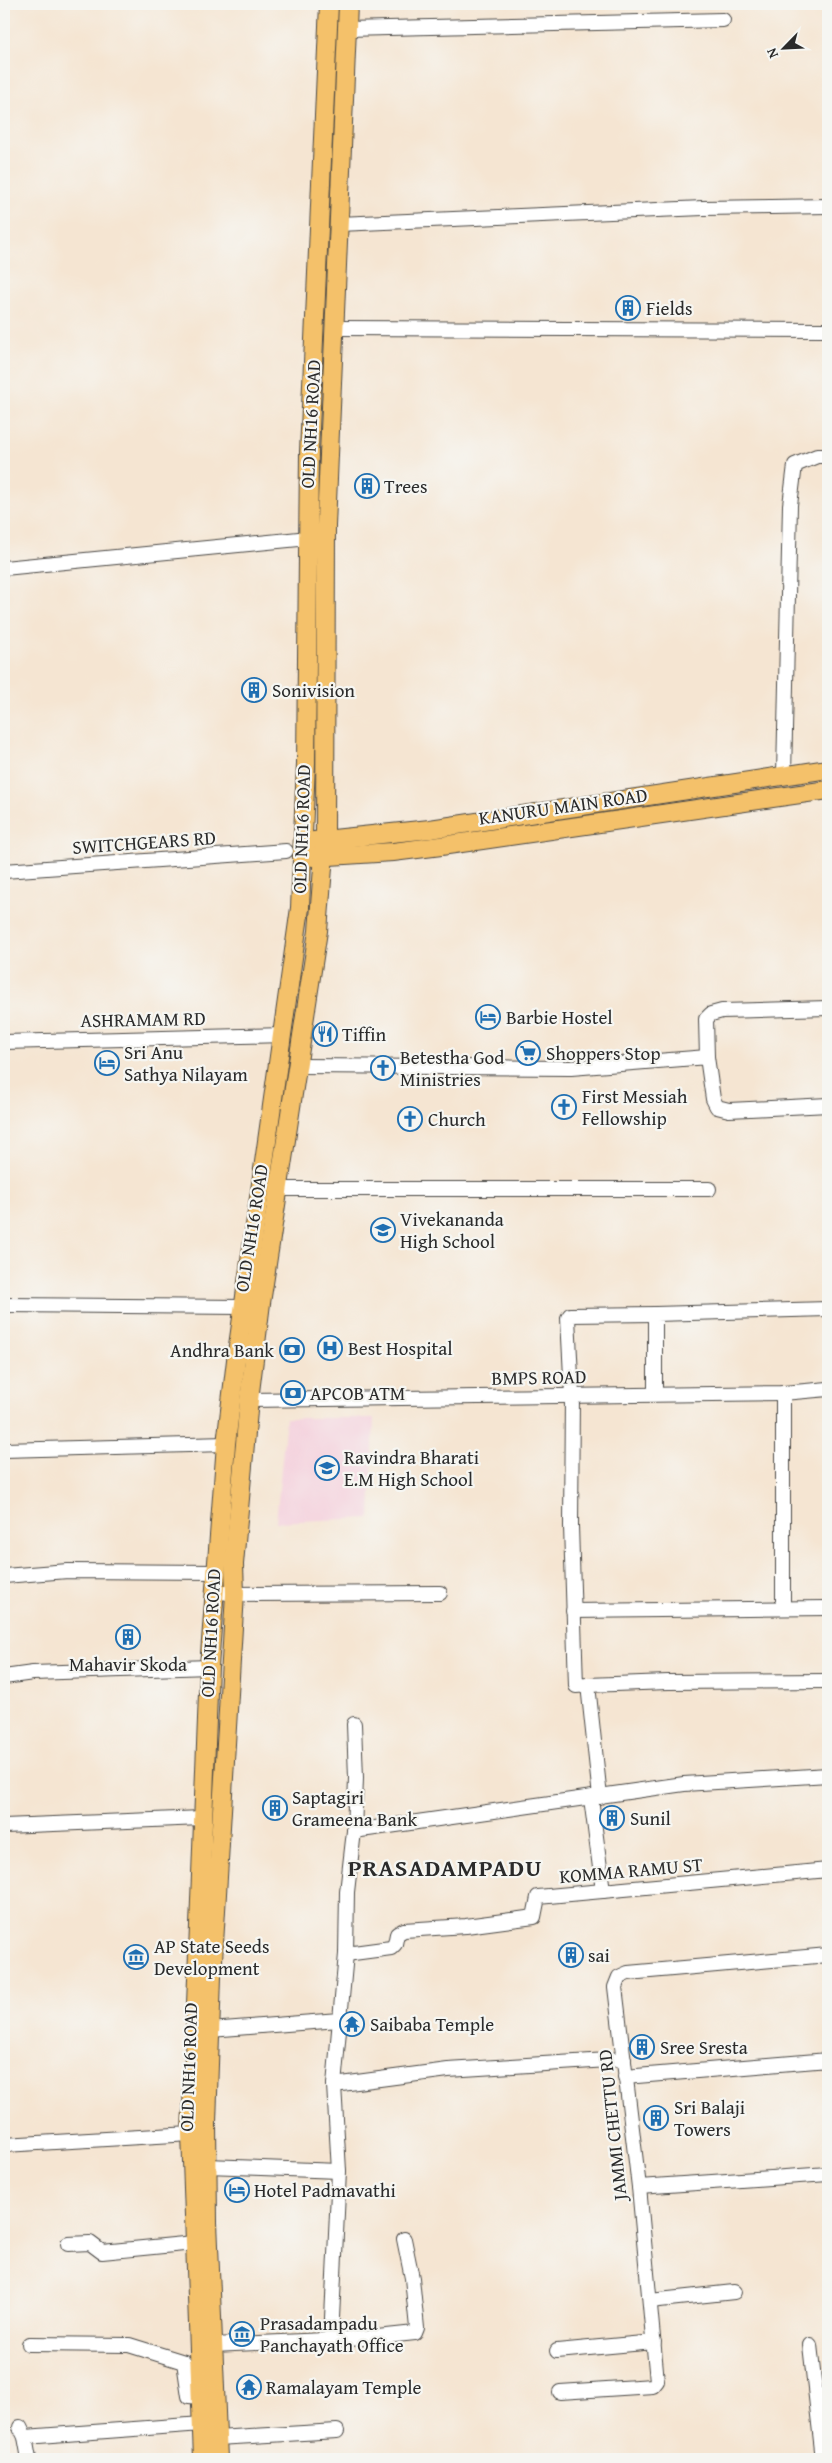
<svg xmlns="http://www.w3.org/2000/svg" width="832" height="2463" viewBox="0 0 832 2463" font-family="'Gentium Book Plus',serif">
<rect width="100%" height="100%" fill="#f6f6f2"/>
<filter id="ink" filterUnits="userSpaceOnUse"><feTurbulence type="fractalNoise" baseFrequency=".02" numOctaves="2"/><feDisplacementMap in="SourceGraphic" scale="10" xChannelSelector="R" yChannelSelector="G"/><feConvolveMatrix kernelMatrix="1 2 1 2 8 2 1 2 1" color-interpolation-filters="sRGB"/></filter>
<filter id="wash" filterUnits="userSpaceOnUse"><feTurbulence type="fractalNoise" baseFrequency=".0096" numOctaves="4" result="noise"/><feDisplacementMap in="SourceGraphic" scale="20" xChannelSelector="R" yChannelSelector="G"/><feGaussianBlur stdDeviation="1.12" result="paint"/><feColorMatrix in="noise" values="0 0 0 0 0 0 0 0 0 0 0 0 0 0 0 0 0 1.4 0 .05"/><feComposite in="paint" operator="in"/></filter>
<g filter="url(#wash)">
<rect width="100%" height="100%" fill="#f5e5d2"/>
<path fill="#f4cfdc" d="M 286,1418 L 374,1418 L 370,1518 L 276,1522 Z"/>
</g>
<g filter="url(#ink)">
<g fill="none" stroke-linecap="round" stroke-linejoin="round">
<defs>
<g id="minor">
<path d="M 346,29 L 723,20"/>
<path d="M 339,224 L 703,208 L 828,206"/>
<path d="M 336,328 L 828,330"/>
<path d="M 4,568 L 309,538"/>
<path d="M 784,775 L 790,505 L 795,465 L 817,456 L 828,456"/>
<path d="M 4,871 L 286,851"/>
<path d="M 4,1042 L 283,1035"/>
<path d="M 707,1057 L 706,1019 L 711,1014 L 722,1011 L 828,1008"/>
<path d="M 299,1066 L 571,1068 L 707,1057 L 713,1099 L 717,1107 L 729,1110 L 828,1105"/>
<path d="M 278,1189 L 709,1189"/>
<path d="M 4,1305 L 243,1307"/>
<path d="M 783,1393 L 783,1608"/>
<path d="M 655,1394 L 655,1314 L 828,1309"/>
<path d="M 249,1400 L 783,1393 L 828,1389"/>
<path d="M 4,1450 L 226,1444"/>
<path d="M 4,1576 L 68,1571 L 217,1572"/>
<path d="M 215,1591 L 235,1594 L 440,1593"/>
<path d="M 573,1611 L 828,1608"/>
<path d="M 4,1677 L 33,1673 L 209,1667"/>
<path d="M 588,1685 L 668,1682 L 828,1681"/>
<path d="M 600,1797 L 588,1685 L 576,1686 L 571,1526 L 572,1396 L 568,1318 L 570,1315 L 655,1314"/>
<path d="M 591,1798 L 603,1891"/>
<path d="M 4,1826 L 202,1818"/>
<path d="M 354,1831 L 684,1784 L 828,1775"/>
<path d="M 346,1954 L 391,1948 L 395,1944 L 397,1934 L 404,1930 L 466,1926 L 534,1917 L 538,1897 L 828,1870"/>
<path d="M 210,2030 L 339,2020"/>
<path d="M 625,2077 L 828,2060"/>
<path d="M 334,2085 L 448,2070 L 624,2059"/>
<path d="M 4,2145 L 191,2134"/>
<path d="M 207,2166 L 339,2171"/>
<path d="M 639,2187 L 828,2174"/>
<path d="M 68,2244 L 90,2243 L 102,2252 L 194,2243"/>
<path d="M 650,2301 L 734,2292"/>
<path d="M 331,2339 L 339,2171 L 334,2085 L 346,1954 L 347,1892 L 354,1831 L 356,1778 L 354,1724"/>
<path d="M 29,2344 L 129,2345 L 184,2362 L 189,2396 L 200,2397"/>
<path d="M 213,2345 L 368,2338 L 415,2333 L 417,2328 L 412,2278 L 404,2239"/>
<path d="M 810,2345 L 823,2459"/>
<path d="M 557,2351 L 654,2342"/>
<path d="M 560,2392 L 653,2386 L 657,2381 L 639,2187 L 615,1987 L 619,1977 L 628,1973 L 828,1955"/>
<path d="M 20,2427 L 25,2437 L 29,2459"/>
<path d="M 25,2437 L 202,2424"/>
<path d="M 217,2438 L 337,2431"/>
</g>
<g id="major">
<path d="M 314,841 L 430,829 L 828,769"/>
<path d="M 313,857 L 393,852 L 441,846 L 828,790"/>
<path d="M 203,2459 L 191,2134 L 209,1667 L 226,1444 L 236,1360 L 300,908 L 306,763 L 309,452 L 329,4"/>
<path d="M 218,2459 L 208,2222 L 207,2123 L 212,1977 L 235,1594 L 234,1564 L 249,1400 L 261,1303 L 318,931 L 325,842 L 326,526 L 348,4"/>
</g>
</defs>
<use href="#minor" stroke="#494744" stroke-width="16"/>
<use href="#major" stroke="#494744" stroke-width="20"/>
<use href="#minor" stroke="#fff" stroke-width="14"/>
<use href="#major" stroke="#f4c16a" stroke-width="18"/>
</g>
</g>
<defs>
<symbol id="building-ring" viewBox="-11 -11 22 22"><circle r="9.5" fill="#f6f6f2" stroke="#1f6fb2" stroke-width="1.5"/><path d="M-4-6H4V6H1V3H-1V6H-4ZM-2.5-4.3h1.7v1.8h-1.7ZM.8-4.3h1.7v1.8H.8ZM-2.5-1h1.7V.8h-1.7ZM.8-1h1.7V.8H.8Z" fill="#1f6fb2"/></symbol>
<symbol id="hotel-ring" viewBox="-11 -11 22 22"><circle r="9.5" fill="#f6f6f2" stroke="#1f6fb2" stroke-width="1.5"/><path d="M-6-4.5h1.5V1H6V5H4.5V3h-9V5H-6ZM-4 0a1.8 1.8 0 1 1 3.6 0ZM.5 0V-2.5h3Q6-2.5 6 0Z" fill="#1f6fb2"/></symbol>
<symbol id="restaurant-ring" viewBox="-11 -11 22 22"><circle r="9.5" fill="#f6f6f2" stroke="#1f6fb2" stroke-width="1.5"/><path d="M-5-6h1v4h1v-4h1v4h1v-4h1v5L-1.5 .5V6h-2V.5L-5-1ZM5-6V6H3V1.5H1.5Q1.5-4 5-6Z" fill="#1f6fb2"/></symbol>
<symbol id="supermarket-ring" viewBox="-11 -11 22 22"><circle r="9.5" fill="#f6f6f2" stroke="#1f6fb2" stroke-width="1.5"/><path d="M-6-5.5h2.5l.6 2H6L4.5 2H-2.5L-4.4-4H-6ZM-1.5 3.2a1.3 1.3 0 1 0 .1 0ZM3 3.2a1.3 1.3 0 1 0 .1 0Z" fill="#1f6fb2"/></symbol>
<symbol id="church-ring" viewBox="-11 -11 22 22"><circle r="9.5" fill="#f6f6f2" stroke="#1f6fb2" stroke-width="1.5"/><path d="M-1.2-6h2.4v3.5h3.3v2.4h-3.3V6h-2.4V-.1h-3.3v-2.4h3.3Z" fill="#1f6fb2"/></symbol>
<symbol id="school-ring" viewBox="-11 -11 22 22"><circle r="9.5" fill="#f6f6f2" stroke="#1f6fb2" stroke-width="1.5"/><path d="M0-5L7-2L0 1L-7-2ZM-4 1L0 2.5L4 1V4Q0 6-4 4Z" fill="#1f6fb2"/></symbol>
<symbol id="hospital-ring" viewBox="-11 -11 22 22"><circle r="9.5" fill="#f6f6f2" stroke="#1f6fb2" stroke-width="1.5"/><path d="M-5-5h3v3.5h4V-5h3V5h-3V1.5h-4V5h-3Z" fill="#1f6fb2"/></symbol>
<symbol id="bank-ring" viewBox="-11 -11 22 22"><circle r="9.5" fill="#f6f6f2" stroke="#1f6fb2" stroke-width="1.5"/><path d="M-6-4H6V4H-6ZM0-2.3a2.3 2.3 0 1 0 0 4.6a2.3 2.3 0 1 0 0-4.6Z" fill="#1f6fb2"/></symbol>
<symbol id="museum-ring" viewBox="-11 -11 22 22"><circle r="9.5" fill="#f6f6f2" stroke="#1f6fb2" stroke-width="1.5"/><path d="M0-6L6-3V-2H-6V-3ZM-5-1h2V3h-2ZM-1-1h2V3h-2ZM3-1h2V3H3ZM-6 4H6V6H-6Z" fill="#1f6fb2"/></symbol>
<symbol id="temple-ring" viewBox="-11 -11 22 22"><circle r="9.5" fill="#f6f6f2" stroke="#1f6fb2" stroke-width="1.5"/><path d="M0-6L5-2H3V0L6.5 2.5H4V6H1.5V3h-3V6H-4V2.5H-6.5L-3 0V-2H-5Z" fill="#1f6fb2"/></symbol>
</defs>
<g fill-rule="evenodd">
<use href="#building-ring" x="614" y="294" width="28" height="28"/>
<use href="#building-ring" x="353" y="472" width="28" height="28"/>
<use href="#building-ring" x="240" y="676" width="28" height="28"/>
<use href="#hotel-ring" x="474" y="1003" width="28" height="28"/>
<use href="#restaurant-ring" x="311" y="1020" width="28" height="28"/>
<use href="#supermarket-ring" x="514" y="1039" width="28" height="28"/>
<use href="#hotel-ring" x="93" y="1049" width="28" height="28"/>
<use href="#church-ring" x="369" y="1054" width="28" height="28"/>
<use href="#church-ring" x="550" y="1093" width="28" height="28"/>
<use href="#church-ring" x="396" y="1105" width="28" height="28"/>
<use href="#school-ring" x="369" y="1216" width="28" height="28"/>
<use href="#hospital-ring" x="316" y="1334" width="28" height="28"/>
<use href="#bank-ring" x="278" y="1336" width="28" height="28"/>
<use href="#bank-ring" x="279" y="1379" width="28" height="28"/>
<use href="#school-ring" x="313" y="1454" width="28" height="28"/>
<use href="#building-ring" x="114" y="1623" width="28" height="28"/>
<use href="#building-ring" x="261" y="1794" width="28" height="28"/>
<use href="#building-ring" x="598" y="1804" width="28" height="28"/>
<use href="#building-ring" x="557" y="1941" width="28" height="28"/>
<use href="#museum-ring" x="122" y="1943" width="28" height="28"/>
<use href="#temple-ring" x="338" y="2010" width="28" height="28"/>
<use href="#building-ring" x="628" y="2033" width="28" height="28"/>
<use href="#building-ring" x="642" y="2104" width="28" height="28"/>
<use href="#hotel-ring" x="223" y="2176" width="28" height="28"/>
<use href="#museum-ring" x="228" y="2320" width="28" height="28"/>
<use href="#temple-ring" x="235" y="2373" width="28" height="28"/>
</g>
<g text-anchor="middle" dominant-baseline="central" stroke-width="4.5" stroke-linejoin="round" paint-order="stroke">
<g font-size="19" fill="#2b2b2b" stroke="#f6f6f2" text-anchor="start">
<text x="646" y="308">Fields</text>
<text x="384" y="486">Trees</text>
<text x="272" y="690">Sonivision</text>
<text x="506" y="1017">Barbie Hostel</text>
<text x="342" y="1034">Tiffin</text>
<text x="124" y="1052">Sri Anu<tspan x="124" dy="22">Sathya Nilayam</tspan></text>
<text x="546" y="1053">Shoppers Stop</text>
<text x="400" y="1057">Betestha God<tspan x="400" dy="22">Ministries</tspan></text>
<text x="582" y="1096">First Messiah<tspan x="582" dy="22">Fellowship</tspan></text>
<text x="428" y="1119">Church</text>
<text x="400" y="1219">Vivekananda<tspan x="400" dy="22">High School</tspan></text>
<text x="348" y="1348">Best Hospital</text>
<text x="274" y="1350" text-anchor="end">Andhra Bank</text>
<text x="310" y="1393">APCOB ATM</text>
<text x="344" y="1457">Ravindra Bharati<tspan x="344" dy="22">E.M High School</tspan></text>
<text x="128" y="1664" text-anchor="middle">Mahavir Skoda</text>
<text x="292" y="1797">Saptagiri<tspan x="292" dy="22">Grameena Bank</tspan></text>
<text x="630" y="1818">Sunil</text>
<text x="154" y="1946">AP State Seeds<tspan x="154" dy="22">Development</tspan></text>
<text x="588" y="1955">sai</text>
<text x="370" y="2024">Saibaba Temple</text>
<text x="660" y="2047">Sree Sresta</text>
<text x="674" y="2107">Sri Balaji<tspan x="674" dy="22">Towers</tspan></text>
<text x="254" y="2190">Hotel Padmavathi</text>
<text x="260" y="2323">Prasadampadu<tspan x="260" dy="22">Panchayath Office</tspan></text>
<text x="266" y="2387">Ramalayam Temple</text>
</g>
<g font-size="19" fill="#2b2b2b" stroke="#f6f6f2">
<text transform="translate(310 424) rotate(-87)">OLD NH16 ROAD</text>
<text transform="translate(563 806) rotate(-8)">KANURU MAIN ROAD</text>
<text transform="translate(301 829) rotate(-88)">OLD NH16 ROAD</text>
<text transform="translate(144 842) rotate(-4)">SWITCHGEARS RD</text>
<text transform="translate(143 1019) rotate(-1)">ASHRAMAM RD</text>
<text transform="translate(251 1228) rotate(-81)">OLD NH16 ROAD</text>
<text transform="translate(539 1377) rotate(-1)">BMPS ROAD</text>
<text transform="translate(210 1633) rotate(-87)">OLD NH16 ROAD</text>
<text transform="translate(631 1870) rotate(-5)">KOMMA RAMU ST</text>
<text transform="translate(188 2067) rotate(-88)">OLD NH16 ROAD</text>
<text transform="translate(612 2125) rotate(-96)">JAMMI CHETTU RD</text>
</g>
<g font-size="24" font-weight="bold" letter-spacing="1" fill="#2b2b2b" stroke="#f6f6f2">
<text x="445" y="1867">PRASADAMPADU</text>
</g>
</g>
<rect width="832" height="2463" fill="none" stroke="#f6f6f2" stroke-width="20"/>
<g transform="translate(784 48) rotate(246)" stroke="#f6f6f2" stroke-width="4" paint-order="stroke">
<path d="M0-4L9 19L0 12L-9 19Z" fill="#2b2b2b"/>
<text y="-8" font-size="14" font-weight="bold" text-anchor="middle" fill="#2b2b2b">N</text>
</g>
</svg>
